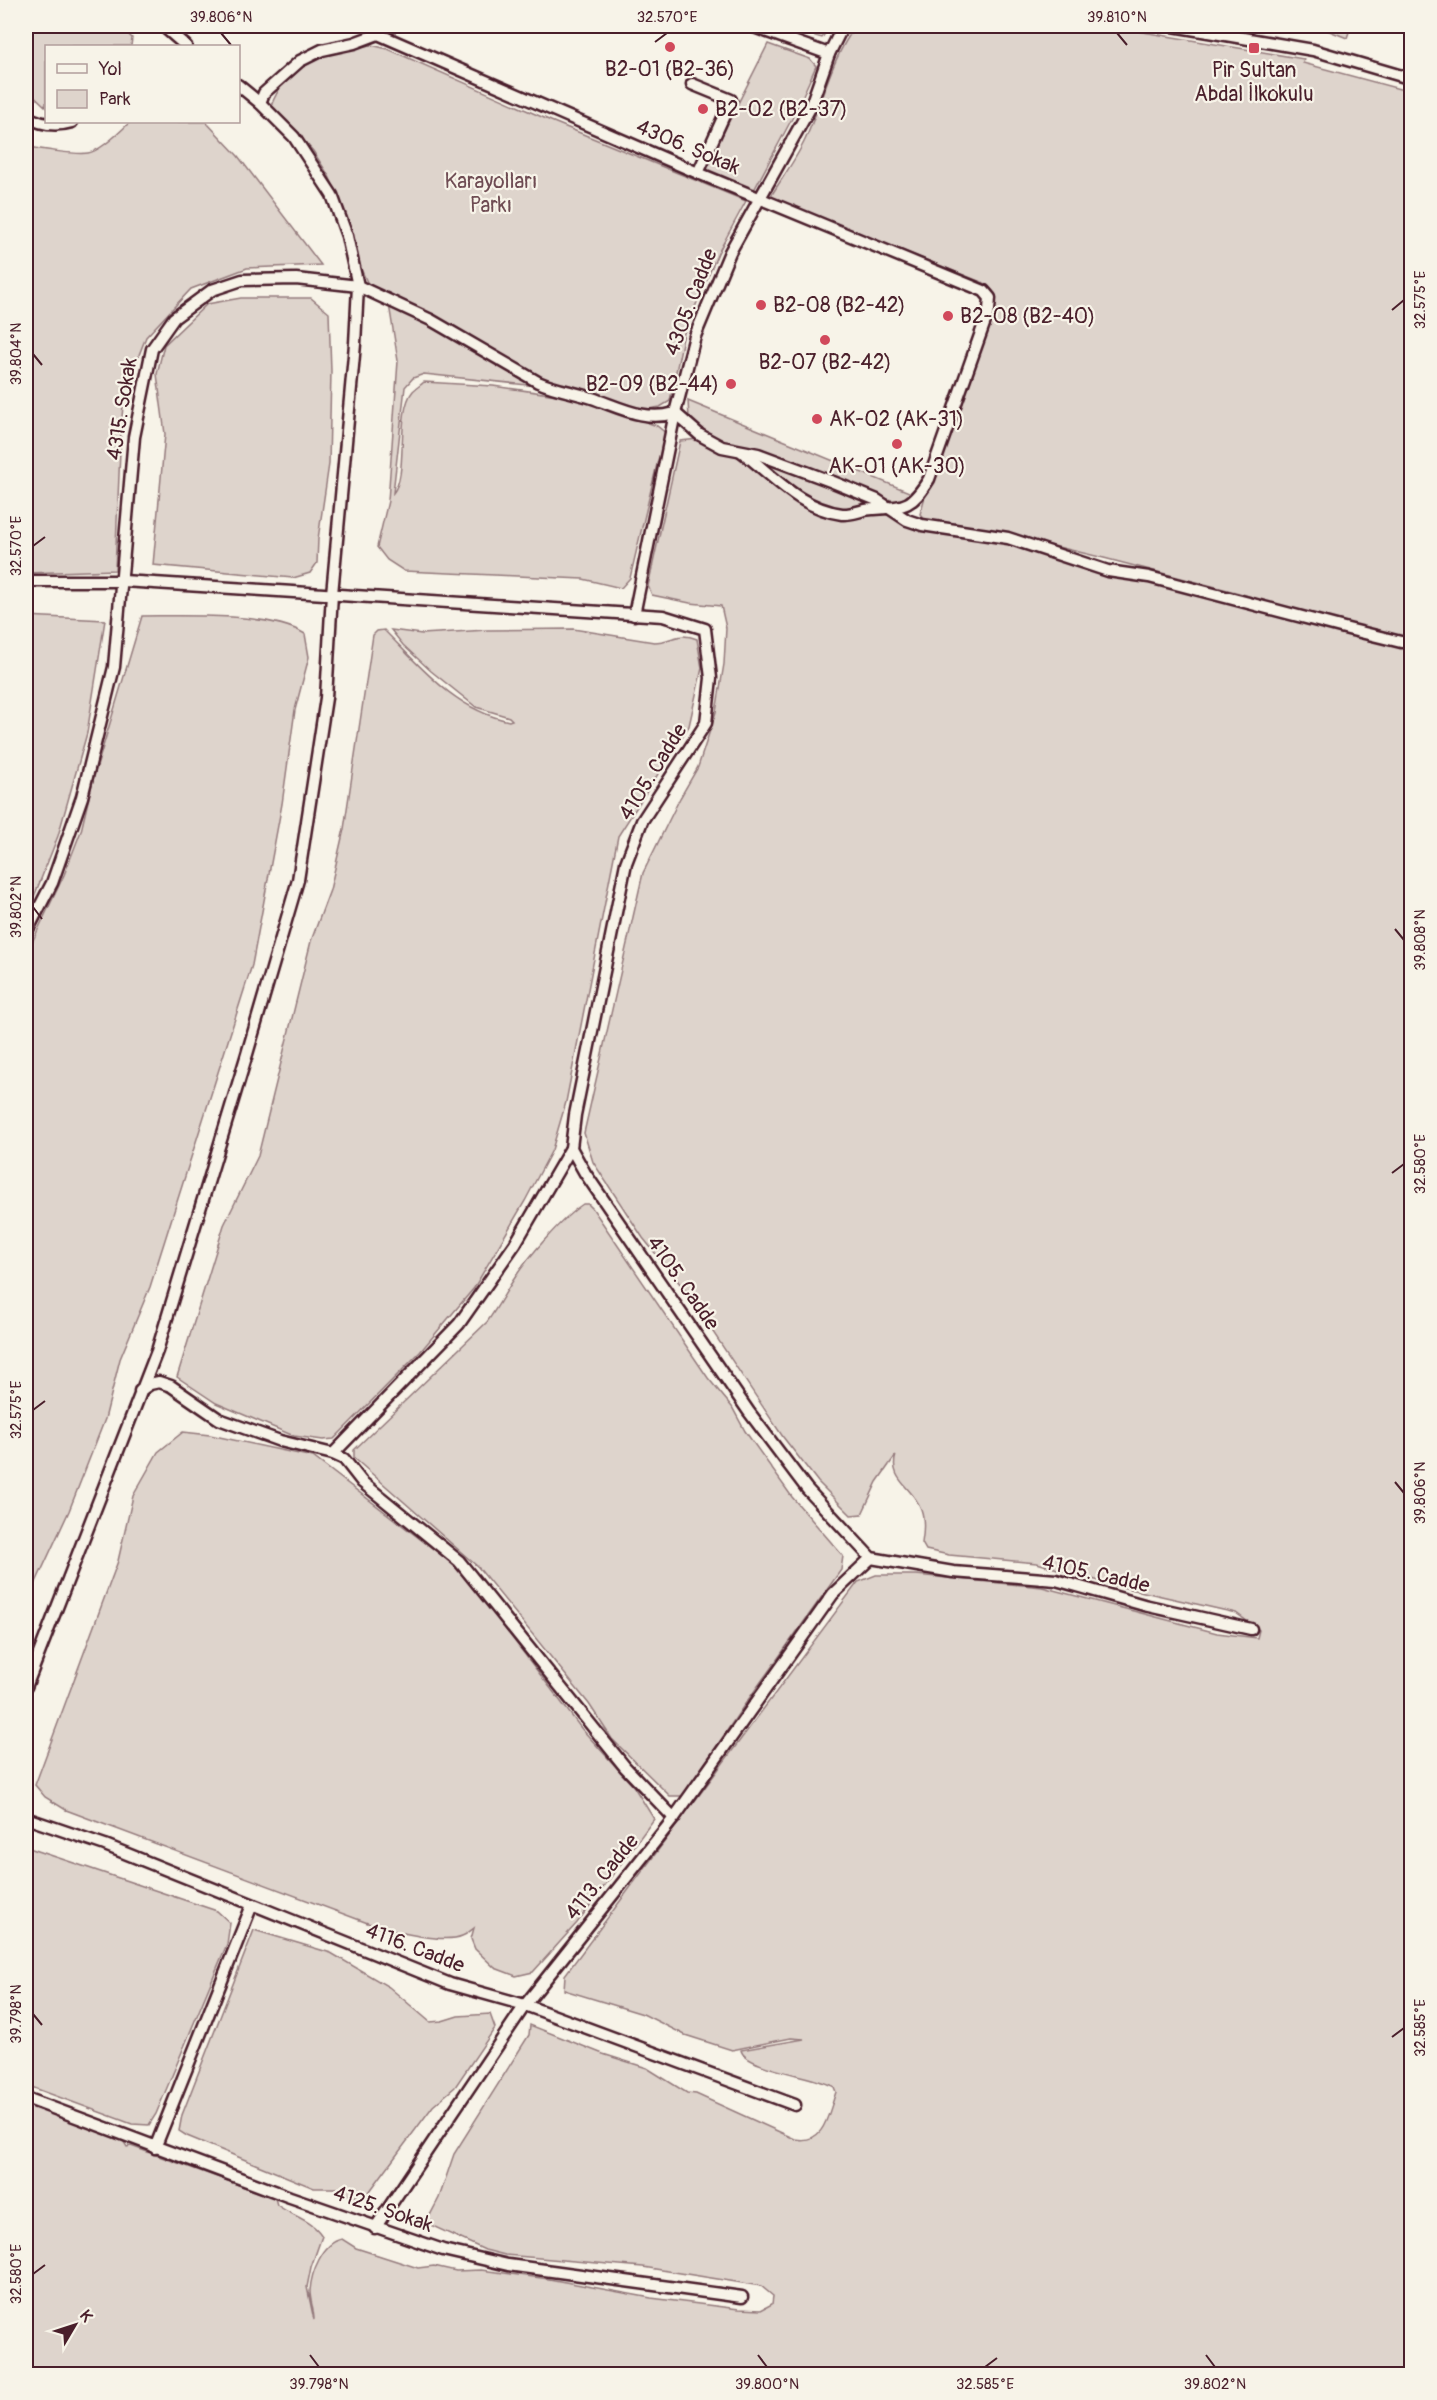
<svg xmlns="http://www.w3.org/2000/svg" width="1437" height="2400" viewBox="0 0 1437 2400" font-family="Pangolin,sans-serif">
<rect width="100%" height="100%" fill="#f7f3e8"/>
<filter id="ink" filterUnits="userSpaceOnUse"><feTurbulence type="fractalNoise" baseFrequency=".0167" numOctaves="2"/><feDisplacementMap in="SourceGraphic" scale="12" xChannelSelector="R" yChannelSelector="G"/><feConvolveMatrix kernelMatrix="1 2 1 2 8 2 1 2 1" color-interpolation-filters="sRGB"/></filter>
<g filter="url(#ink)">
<g fill="#ded4cc" stroke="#947a7c" stroke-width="1.5">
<path d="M 26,26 L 120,26 L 132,38 L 131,46 L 46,46 L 46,107 L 26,88 Z"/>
<path d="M 781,26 L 830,26 L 822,38 Z"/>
<path d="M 856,26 L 1107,26 L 1304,59 L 1303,63 L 1411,92 L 1411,639 L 1355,629 L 1239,593 L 1104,558 L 991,531 L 926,521 L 920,514 L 926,493 L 963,402 L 995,304 L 993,291 L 986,284 L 774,199 L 771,196 C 782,178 796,159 805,140 C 822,103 831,58 856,26 Z"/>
<path d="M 1328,26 L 1351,26 L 1347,38 L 1327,30 Z"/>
<path d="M 768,44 L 810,59 L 816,66 L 795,113 L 754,190 L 706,170 L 706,167 Z"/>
<path d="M 371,45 L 388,49 L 551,121 L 746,201 L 718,253 L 684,333 L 670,401 L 660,407 L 643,410 L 603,397 L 569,389 L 527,372 L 470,336 L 368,284 L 358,263 L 344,209 L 329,176 L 313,151 L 271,106 C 289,59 325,51 371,45 Z"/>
<path d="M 130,122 L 206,122 L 238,156 L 321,265 L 247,268 L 191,289 L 146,337 L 137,360 L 133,365 L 127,366 L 121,427 L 115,570 L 26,573 L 26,146 C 37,149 77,155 88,153 C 101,151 121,131 130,122 Z"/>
<path d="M 241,298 L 311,298 L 329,313 L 331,371 L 329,464 L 318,539 L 317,563 L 310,573 L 293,578 L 153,565 L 165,434 L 157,374 L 164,345 L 207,304 Z"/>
<path d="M 389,304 L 443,329 L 537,386 L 424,374 L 413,378 L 405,387 L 393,493 C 409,475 395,412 413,391 C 416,388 421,385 424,382 L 493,386 L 578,398 L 657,426 L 667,434 L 658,460 L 630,578 L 621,588 L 583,579 L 404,571 L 387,560 L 377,547 L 388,501 L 398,361 Z"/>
<path d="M 688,401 L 914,494 C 898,502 892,502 876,495 L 732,446 L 700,430 L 689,418 Z"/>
<path d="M 698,439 L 749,462 L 773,486 L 811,509 L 890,515 L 909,525 L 986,537 L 1411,644 L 1411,2374 L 26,2374 L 26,2105 L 122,2139 L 127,2147 L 131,2146 L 275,2198 L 277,2205 C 292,2216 312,2220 322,2236 L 311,2267 L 307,2287 L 314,2320 C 314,2311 310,2300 310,2291 C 311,2273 322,2243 342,2239 L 356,2248 L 418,2268 L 434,2266 L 456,2271 L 481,2270 L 549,2279 L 651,2298 L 739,2309 L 761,2310 L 772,2304 L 773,2296 L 761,2286 L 643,2267 L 505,2255 L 485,2250 L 426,2223 L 439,2198 L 454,2154 L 529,2035 L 530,2025 L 603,2054 L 647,2068 L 687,2093 L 696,2094 L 795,2139 C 825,2145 828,2114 836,2092 L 834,2087 C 818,2076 745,2069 741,2050 L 804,2039 L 791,2038 L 732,2050 L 685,2035 L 643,2014 L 564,1990 L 565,1975 L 858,1582 L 876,1575 L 916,1575 L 1042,1587 L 1217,1633 L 1257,1638 L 1259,1630 L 1236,1613 L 1113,1585 L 1037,1563 L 949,1555 L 926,1550 L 922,1543 C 924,1531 925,1520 921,1509 C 913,1487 888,1480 896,1455 L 877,1482 L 862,1514 L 851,1515 L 818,1482 L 783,1437 L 685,1290 L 643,1238 L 593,1162 L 584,1133 L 643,873 L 680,798 L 698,767 L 716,712 L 724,664 L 726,628 L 721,606 L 690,603 L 652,595 L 648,586 L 680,441 Z"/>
<path d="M 757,459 L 808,476 L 866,501 C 854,519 821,509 805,500 C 788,489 772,472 757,459 Z"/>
<path d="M 26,616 L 105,620 L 87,733 L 58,836 L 26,917 Z"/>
<path d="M 142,616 C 185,616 270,612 305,634 L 309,657 L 295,710 L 282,804 L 252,965 L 150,1287 L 120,1359 L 105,1419 L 69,1511 L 26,1604 L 26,955 L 64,875 L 81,831 L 93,780 Z"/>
<path d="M 573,629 L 654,642 C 672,642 677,631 697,639 L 702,668 L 689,726 L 618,836 L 566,1102 L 552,1150 L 525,1201 L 474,1288 L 420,1352 L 334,1439 L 323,1440 L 294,1436 L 216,1403 L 177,1377 L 224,1225 L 258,1156 L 311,941 L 330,890 L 344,829 L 373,635 L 377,631 L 384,630 C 421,667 455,710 509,721 L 512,720 L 509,717 L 476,707 L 431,671 L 403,645 L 391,630 L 422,634 L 487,630 Z"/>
<path d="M 583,1204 L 588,1204 L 593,1209 L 708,1378 L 732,1407 L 745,1431 L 792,1497 L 843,1556 L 841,1570 L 743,1707 L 683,1796 L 670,1796 L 612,1739 L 589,1704 L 478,1567 L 354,1458 L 354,1450 L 487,1322 C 497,1308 505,1293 514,1279 C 528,1257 562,1218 583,1204 Z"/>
<path d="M 183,1432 L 210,1435 L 313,1457 L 445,1558 L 465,1576 L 581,1728 L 634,1787 L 654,1819 L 577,1923 L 533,1972 L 516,1976 L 495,1968 L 475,1949 L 471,1939 L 474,1928 C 470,1931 466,1935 462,1936 C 444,1944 391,1931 373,1925 L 66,1810 L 45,1797 L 35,1785 L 118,1561 L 133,1496 L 158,1452 Z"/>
<path d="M 26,1847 L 217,1911 L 230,1923 L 227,1944 L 156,2114 L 149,2125 L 132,2124 L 26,2085 Z"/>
<path d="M 254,1930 L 331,1953 L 389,1987 L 430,2022 L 442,2021 L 458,2016 L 490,2014 L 495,2028 L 455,2087 L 433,2106 L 367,2195 L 351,2197 L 339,2188 L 314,2188 L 187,2136 L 179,2131 L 182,2115 Z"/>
</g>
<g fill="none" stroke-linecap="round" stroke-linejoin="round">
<defs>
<g id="minor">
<path d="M 163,26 L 186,46"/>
<path d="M 751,26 L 829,54"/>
<path d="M 1173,26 L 1313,50 L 1412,79"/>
<path d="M 692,84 L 731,100 L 698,173"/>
<path d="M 260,103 L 264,93 L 300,61 L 322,50 L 354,43 L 378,34 L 698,173 L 984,291 L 990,298 L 989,310 L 929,479 C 912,507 906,507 873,509 C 863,509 852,515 842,514 C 799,508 774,476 742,452"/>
<path d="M 26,116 C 41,125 55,127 72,122"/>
<path d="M 26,581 L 123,581 L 663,616 L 705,629 L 711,678 L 706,723 L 642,821 L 626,863 L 575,1115 L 571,1148 L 585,1173 L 749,1412 L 807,1489 L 871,1558 L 953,1572 L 1056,1580 L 1144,1605 L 1251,1629"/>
<path d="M 634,615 L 675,413 L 695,336 L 730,252 L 810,108 L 829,54 L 843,26"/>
<path d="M 26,933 L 52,883 L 82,797 L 114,667 L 134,437 L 152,349 L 174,318 L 212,290 L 242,280 L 296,279 L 358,286 L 431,320 L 538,382 C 556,390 574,392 592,398 C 621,408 645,422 675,413 L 700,435 L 722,447 L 758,454 L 833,482 L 877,500 L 907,520 L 922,525 L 1008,538 L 1108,571 L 1149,577 L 1348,629 L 1401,642 L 1412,642"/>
<path d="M 140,1391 L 150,1384 L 159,1382 L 171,1386 L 219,1419 L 280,1441 L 333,1454 L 344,1459 L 362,1482 L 459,1561 L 625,1767 L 674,1818"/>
<path d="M 333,1454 L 459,1324 L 515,1244 L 571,1148"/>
<path d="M 26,1687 L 157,1351 L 247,1054 L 298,880 L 326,698 L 332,594 L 355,344 L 358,286 L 347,236 L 332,195 L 294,137 L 260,103 L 238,85"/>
<path d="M 26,1818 L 105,1845 L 450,1984 L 525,2005 L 795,2105"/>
<path d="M 26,2098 L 290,2197 L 443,2250 L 508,2265 L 742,2297"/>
<path d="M 155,2148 L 252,1905"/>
<path d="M 375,2228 L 525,2005 L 674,1818 L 833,1594 L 871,1558"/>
</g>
</defs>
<use href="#minor" stroke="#4a1f2b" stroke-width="15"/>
<use href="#minor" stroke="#f7f3e8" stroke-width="10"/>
</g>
</g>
<path fill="none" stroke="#4a1f2b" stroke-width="2" d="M 221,33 L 231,45M 1117,33 L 1127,45M 655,42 L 667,33M 1392,310 L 1404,300M 33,354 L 42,365M 33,546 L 45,537M 33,907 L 42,919M 1395,929 L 1404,940M 1392,1173 L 1404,1164M 33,1410 L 45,1401M 1395,1482 L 1404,1493M 33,2014 L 42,2025M 1392,2037 L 1404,2028M 33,2274 L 45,2265M 310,2355 L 319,2367M 758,2355 L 767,2367M 1206,2355 L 1215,2367M 985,2367 L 997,2358"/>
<g fill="#d1495b" stroke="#f7f3e8" stroke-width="2">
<circle cx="670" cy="47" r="6"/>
<rect x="1248" y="42" width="12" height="12" rx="3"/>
<circle cx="703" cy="109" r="6"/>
<circle cx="761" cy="305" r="6"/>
<circle cx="948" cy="316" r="6"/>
<circle cx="825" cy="340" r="6"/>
<circle cx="731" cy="384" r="6"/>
<circle cx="817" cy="419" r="6"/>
<circle cx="897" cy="444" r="6"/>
</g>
<g text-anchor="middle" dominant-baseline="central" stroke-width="4.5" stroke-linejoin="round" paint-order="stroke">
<g font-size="21" fill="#4a1f2b" stroke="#f7f3e8">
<text x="670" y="69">B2-01 (B2-36)</text>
<text x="1254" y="70">Pir Sultan<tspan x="1254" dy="24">Abdal İlkokulu</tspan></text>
<text x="715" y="109" text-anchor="start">B2-02 (B2-37)</text>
<text x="773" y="305" text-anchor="start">B2-08 (B2-42)</text>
<text x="960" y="316" text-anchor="start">B2-08 (B2-40)</text>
<text x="825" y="362">B2-07 (B2-42)</text>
<text x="719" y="384" text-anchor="end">B2-09 (B2-44)</text>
<text x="829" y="419" text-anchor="start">AK-02 (AK-31)</text>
<text x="897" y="466">AK-01 (AK-30)</text>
</g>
<g font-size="21" fill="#4a1f2b" stroke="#f7f3e8">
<text transform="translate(688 147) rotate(23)">4306. Sokak</text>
<text transform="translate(691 302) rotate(-69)">4305. Cadde</text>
<text transform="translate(122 409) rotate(-81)">4315. Sokak</text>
<text transform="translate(653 772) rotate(-58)">4105. Cadde</text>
<text transform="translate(683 1283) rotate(55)">4105. Cadde</text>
<text transform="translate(1096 1574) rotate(13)">4105. Cadde</text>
<text transform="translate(602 1877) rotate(-51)">4113. Cadde</text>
<text transform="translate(415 1948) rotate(21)">4116. Cadde</text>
<text transform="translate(383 2209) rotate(19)">4125. Sokak</text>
</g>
<g font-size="21" fill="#6f4c53" stroke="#f7f3e8">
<text x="491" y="181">Karayolları<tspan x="491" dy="24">Parkı</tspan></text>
</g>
</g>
<rect width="1437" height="2400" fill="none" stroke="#f7f3e8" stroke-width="66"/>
<rect x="45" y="45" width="195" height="78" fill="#f7f3e8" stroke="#b29e9c" stroke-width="1.5"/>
<rect x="57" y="64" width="30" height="9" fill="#f7f3e8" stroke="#b29e9c" stroke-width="1.5"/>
<text x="99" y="75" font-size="18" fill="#4a1f2b">Yol</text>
<rect x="57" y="90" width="30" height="18" fill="#ded4cc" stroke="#b29e9c" stroke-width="1.5"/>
<text x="99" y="105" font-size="18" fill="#4a1f2b">Park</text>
<g transform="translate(75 2325) rotate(51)" stroke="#f7f3e8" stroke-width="4.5" paint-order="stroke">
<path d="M0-4.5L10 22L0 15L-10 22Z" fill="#4a1f2b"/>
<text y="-9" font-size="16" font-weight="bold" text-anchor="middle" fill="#4a1f2b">K</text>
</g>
<rect x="33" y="33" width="1371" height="2334" fill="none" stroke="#4a1f2b" stroke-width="2"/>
<g font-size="15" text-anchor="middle" fill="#4a1f2b">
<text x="221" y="22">39.806°N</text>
<text x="667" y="22">32.570°E</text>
<text x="1117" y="22">39.810°N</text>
<text transform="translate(1420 300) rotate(-90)" y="5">32.575°E</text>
<text transform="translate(16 354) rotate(-90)" y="5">39.804°N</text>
<text transform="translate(16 546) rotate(-90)" y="5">32.570°E</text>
<text transform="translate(16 907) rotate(-90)" y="5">39.802°N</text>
<text transform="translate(1420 940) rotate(-90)" y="5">39.808°N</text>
<text transform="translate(1420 1164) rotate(-90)" y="5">32.580°E</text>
<text transform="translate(16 1410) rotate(-90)" y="5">32.575°E</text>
<text transform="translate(1420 1493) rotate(-90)" y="5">39.806°N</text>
<text transform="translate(16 2014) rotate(-90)" y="5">39.798°N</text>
<text transform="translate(1420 2028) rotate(-90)" y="5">32.585°E</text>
<text transform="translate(16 2274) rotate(-90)" y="5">32.580°E</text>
<text x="319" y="2389">39.798°N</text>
<text x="767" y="2389">39.800°N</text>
<text x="985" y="2389">32.585°E</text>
<text x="1215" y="2389">39.802°N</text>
</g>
</svg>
